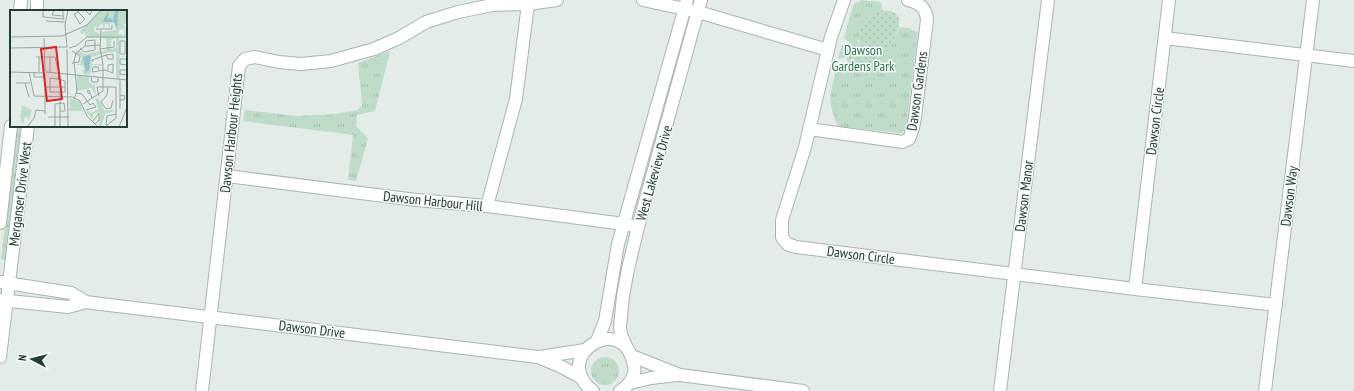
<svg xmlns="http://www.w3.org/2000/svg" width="1354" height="391" viewBox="0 0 1354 391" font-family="'PT Sans Narrow',sans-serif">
<defs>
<pattern id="grass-tufts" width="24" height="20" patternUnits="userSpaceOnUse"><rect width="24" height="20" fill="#bedcc8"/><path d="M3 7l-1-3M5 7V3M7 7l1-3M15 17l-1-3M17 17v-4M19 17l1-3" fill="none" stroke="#a3bead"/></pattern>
<pattern id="park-dots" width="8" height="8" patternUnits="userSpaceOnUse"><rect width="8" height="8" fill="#bedcc8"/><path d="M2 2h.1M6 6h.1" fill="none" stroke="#a3bead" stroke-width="1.8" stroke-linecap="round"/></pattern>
</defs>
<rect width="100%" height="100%" fill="#e4ece9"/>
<g fill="url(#grass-tufts)">
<path d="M 860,0 L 881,2 L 882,10 C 869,10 856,31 858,43 L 853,46 L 844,38 L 853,6 L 855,3 L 860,2 Z"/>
<path d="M 900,27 L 909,28 L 914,31 L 918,32 L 906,128 L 902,133 L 899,133 L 838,126 C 826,98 830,93 838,65 L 848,62 L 853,70 C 865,73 873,77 877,62 C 878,58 879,56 878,52 L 891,46 Z"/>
<path d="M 842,45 L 849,50 L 847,57 L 838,59 Z"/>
<path d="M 390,51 L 375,111 L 357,115 L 356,126 L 368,138 L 356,181 L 348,180 L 353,135 L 243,121 L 245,110 L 297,116 L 318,115 L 336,114 L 357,110 L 362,105 L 358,63 Z"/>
<path d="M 17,126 L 21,126 L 5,260 L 1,259 Z"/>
<circle cx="605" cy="371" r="14"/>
</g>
<path fill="url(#park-dots)" d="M 878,10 C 909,9 899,28 891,46 L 878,52 C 879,57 879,63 876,67 C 859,89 830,53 860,42 L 857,38 L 862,22 L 874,11 Z"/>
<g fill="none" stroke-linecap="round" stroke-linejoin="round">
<defs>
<g id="minor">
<path d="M 643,0 L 698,12 L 828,50"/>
<path d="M 844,0 L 831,37 L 805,147 L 782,220 L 782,237 L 787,244 L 796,247 L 1135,289 L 1169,0"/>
<path d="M 20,11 L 21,0"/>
<path d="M 37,11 L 37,0"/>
<path d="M 1165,38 L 1354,61"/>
<path d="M 809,129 L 903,142 L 909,139 L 913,128 L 915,117 L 927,20 C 926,7 919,3 908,0"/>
<path d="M 227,176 L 416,200 L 487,206 L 624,224 L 638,227"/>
<path d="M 487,206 L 516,99 L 528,4"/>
<path d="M 0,223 L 11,126"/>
<path d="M 0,282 L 71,293 L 86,302 L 101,304 L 538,357 L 562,367 L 582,378"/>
<path d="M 1135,289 L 1276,305"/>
<path d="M 0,300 L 68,307 L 86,302"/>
<path d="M 597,341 L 605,321 L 618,244 L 687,0"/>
<path d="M 626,346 L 621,335 L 620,327 L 623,296 L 628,269 L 638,227 L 701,0"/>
<path d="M 632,356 L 680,375 L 803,391"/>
<path d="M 0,357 L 28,126"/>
<path d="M 539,357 L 585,350"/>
<path d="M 630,383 L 651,378 L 677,375"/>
<path d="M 202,391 L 239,66 L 245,59 L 255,57 L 279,62 L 301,64 L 331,61 L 374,49 L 399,38 L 426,22 L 458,12 L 492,5 L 528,4 L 557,0"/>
<path d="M 593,391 C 548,357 624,308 634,366 C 636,376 629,386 620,391"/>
<path d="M 1000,391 L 1048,0"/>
<path d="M 1265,391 L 1313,0"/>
</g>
</defs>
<use href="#minor" stroke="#a7b4b0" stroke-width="14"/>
<use href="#minor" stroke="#fff" stroke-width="12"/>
</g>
<g text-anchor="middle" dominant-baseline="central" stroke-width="3" stroke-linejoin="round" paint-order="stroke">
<g font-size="14" fill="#31714e" stroke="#f4f9f7">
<text x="863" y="50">Dawson<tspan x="863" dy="16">Gardens Park</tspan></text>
</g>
<g font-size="14" fill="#243d38" stroke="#f4f9f7">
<text transform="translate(917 91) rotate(-82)">Dawson Gardens</text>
<text transform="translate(1155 121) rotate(-83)">Dawson Circle</text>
<text transform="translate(231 133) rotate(-84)">Dawson Harbour Heights</text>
<text transform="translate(654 173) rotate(-74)">West Lakeview Drive</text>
<text transform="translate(20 194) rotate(-83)">Merganser Drive West</text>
<text transform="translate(1024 196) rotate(-83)">Dawson Manor</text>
<text transform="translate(1289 196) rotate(-83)">Dawson Way</text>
<text transform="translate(433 201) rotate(6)">Dawson Harbour Hill</text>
<text transform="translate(861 255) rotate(7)">Dawson Circle</text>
<text transform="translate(312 329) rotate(7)">Dawson Drive</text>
</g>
</g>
<g transform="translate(10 10)">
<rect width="117" height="117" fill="#e4ece9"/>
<path d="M 91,0 L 116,0 L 117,12 L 113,15 L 117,17 L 117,26 L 114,26 L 115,19 L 109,19 L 109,24 L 113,25 L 109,28 L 110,69 L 106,69 L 106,28 L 101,30 L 99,37 L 98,30 L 91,27 L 92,22 L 106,20 L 105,13 L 100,13 L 100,19 L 98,14 L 95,14 L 94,19 L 92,13 L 89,17 L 84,17 L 85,22 L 90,23 L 89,27 L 76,27 L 75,22 L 72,24 L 70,21 ZM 67,65 L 79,67 L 79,73 L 85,75 L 86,86 L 81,78 L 67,81 ZM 60,88 L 70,92 L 73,101 L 59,101 Z" fill="#bedcc8"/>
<path d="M 12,95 L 22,100 L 19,109 L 15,106 L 13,114 L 10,108 Z" fill="#bedcc8"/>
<path d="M 96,28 L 102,28 L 100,39 L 106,38 L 106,42 L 100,42 L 81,47 L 82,54 L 93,54 L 93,56 L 82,55 L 80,64 L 75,65 L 72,62 L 74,59 L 72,55 L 65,55 L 70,54 L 72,47 L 66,43 L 69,40 L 74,44 L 97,40 ZM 85,87 L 89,89 L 95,101 L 102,100 L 101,98 L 105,101 L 95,104 L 91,117 L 89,117 L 90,102 L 83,104 L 83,110 L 77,103 L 77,100 L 81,103 L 88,99 Z" fill="#bedcc8"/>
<path d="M 99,1 L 97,10 L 100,8 L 103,11 L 105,1 L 108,1 L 107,19 L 104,12 L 92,12 ZM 81,45 L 79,60 L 76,62 L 73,47 Z" fill="#90c0ce"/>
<path fill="none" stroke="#97a6a2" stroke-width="1" d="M 33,0 L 33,7 L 54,9 L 53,6M 44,0 L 42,5 L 53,6 L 53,0M 67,0 L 68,1 L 68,2 L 75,9 L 70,14 L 64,4 L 68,2 L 68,0M 75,0 L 80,5 L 82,0M 36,11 L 55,12M 76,16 L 91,0M 86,19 L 102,19 L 102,15M 0,27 L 52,26 L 77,15M 34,28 L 35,61M 110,31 L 115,31 L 115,44 L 110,44 ZM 57,37 L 55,15 L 58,0M 0,38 L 57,37M 59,38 L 66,36 L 77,27 L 117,27M 70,38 L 74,42 L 85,40 L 85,30 L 76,31 L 75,36M 57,39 L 58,117M 90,39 L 104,37 L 104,31M 26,47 L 45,47 L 49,64 L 48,69 L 40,68 L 40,82 L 55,82 L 55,71 L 48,69M 29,47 L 29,62M 40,47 L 40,62M 117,49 L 110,49 L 110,54 L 117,55M 83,52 L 82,50 L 96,45 L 98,49 L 103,49 L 103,44 L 96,45M 62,53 L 69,52 L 70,46 L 62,41M 89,60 L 88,57 L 83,57 L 82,62 L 95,60 L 103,63 L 103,54 L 98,55 L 98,60M 117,60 L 110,60 L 110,64 L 117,65M 0,62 L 34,63M 19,62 L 24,86 L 62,87 L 70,91 L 77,106 L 88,117M 24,62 L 24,67 L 35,67M 36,62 L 117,70M 81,67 L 82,72 L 88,72 L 88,67M 110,69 L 110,99M 6,73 L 20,73M 15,73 L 19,87M 35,77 L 55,77M 98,77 L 97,85 L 91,92 L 96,99 L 101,98 L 103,90M 66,83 L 72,84 L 80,95 L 83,93 L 86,97 L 76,100M 79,84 L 77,81 L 79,80 L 82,88M 89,86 L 87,77 L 106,77 L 106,108 L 96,116M 64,89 L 67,81 L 64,51 L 66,43 L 75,36 L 90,35M 109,90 L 114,90 L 115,86 L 110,85M 73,94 L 93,81 L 93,54 L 90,39 L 91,20M 35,104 L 35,63M 38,107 L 59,107M 83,111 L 89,103 L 89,110 L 85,114M 96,115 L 97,106 L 106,104M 17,117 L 24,108 L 26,100 L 35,101M 45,117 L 45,94 L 54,93 L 55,101 L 50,101M 50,117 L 50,82M 109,117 L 117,97"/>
<path fill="#d62828" fill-opacity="0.15" stroke="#d62828" stroke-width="2" d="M 46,37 L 52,89 L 37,91 L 31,39 Z"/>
<rect width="117" height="117" fill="none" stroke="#243d38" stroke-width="2"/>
</g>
<g transform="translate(32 359) rotate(277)" stroke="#f4f9f7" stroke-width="3" paint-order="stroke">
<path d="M0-3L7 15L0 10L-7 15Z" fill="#243d38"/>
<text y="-6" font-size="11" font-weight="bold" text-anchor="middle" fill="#243d38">N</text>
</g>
</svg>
